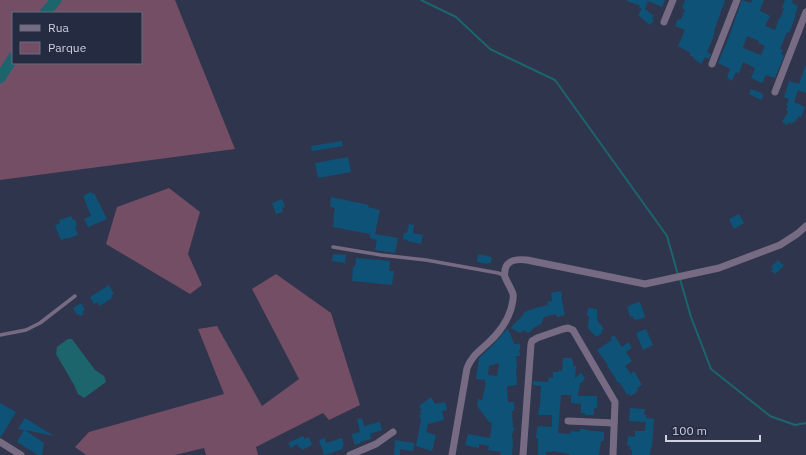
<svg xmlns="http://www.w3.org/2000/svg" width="806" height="455" viewBox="0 0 806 455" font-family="'IBM Plex Sans',sans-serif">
<rect width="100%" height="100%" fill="#2f354c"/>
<g fill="#734e65" fill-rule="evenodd">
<path d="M 0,0 L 175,0 L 235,149 L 0,180 ZM 13,13 L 141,13 L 141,63 L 13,63 Z"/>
<path d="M 169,188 L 200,212 L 188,254 L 202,285 L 190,294 L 106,244 L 117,207 Z"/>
<path d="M 276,274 L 331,313 L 360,405 L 329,420 L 323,413 L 256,447 L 258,455 L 206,455 L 204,448 L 175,455 L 86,455 L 75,447 L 89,432 L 224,394 L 198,329 L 217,326 L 262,406 L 299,379 L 252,289 Z"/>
</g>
<path fill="#1c656c" d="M 68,339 L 72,339 L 95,370 L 104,376 L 106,382 L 84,398 L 78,394 L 74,385 L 56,354 L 57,347 Z"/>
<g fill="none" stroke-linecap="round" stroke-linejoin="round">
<g stroke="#1c656c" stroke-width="2">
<path d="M 421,0 L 456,17 L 490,49 L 555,80 L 667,236 L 678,275"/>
<path d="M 680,279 L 691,317 L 711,369 L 770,416 L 795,425 L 806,423"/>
</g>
<g stroke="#1c656c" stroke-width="11">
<path d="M 45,13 L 56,0"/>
<path d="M 0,78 L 13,58"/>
</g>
</g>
<g fill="#0e5377" fill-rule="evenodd">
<path d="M 625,0 L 665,0 L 662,7 L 648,1 L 645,9 L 654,16 L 652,19 L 654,20 L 650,25 L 638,15 L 642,9 L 639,8 L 640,6 Z"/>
<path d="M 685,0 L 725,0 L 714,31 L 715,31 L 713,38 L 707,52 L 711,54 L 709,59 L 705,57 L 701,64 L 694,59 L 695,58 L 689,55 L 691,53 L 678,46 L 685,30 L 675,26 L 678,19 L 680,20 L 680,19 L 681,19 L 685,10 L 682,8 Z"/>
<path d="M 742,0 L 751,3 L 752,0 L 764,0 L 760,11 L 770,16 L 765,26 L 775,30 L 779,18 L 780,19 L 784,8 L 782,8 L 785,0 L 793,0 L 792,3 L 798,6 L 795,15 L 796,15 L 789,33 L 787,32 L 780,49 L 783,50 L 781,54 L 784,56 L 775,78 L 766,75 L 762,83 L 751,78 L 755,68 L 743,62 L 739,74 L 736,72 L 732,81 L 727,78 L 730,69 L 718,63 L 727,42 ZM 747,36 L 759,41 L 758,43 L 765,46 L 761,55 L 743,48 Z"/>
<path d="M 805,66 L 806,66 L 806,93 L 798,90 L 794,102 L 805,107 L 801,117 L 799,116 L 795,122 L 794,121 L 792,124 L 789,122 L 787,125 L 782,122 L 788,112 L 786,110 L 788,106 L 786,105 L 789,99 L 784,97 L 789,81 L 799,84 Z"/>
<path d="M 751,89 L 762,93 L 761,94 L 764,95 L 761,100 L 749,94 Z"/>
<path d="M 342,141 L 343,146 L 312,151 L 311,146 Z"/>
<path d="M 348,157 L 351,172 L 318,178 L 315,163 Z"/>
<path d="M 91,192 L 92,194 L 94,193 L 107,219 L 88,227 L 84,219 L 91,216 L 83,196 Z"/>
<path d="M 331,197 L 369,205 L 368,207 L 380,210 L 375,234 L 398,238 L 395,253 L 375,250 L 377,240 L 370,238 L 370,234 L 333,227 L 334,217 L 333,217 L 335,208 L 330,207 Z"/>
<path d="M 282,199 L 285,207 L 282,208 L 283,212 L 276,214 L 272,203 Z"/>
<path d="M 739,214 L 744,223 L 734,229 L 729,219 Z"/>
<path d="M 71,216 L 73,220 L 75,219 L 77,226 L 75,226 L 78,235 L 66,239 L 66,238 L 61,240 L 55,225 L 60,223 L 59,220 Z"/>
<path d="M 409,224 L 414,225 L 413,233 L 423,235 L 421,244 L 407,241 L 408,240 L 403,239 L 404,233 L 407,233 Z"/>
<path d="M 333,254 L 346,255 L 345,263 L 332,261 Z"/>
<path d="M 478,254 L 492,257 L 491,263 L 488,263 L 488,264 L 477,262 L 478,260 L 477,260 Z"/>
<path d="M 356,258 L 390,261 L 389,271 L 394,271 L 392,285 L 352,281 L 353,266 L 355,267 Z"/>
<path d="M 778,260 L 784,266 L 775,274 L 771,271 L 773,269 L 771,267 Z"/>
<path d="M 109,285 L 114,294 L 111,296 L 112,298 L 100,306 L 97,302 L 94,304 L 90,297 Z"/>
<path d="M 561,291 L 562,296 L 561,296 L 565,315 L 557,317 L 556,314 L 544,317 L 541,324 L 535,327 L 528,333 L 523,330 L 522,332 L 521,332 L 520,333 L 511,328 L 513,325 L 524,314 L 523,313 L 532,309 L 548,305 L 547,302 L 552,301 L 551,293 Z"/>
<path d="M 640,302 L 645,316 L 644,317 L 644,318 L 636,320 L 636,319 L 634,320 L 633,316 L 630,317 L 627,306 L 630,306 L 630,305 Z"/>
<path d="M 81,303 L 85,310 L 82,312 L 84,314 L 80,316 L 78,314 L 77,315 L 73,308 Z"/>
<path d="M 588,308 L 597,309 L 597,320 L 604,329 L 601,331 L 602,333 L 597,337 L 596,335 L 595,336 L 588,328 L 589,316 L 587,316 Z"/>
<path d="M 508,329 L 514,343 L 513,344 L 520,344 L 520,350 L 519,350 L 520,356 L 516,356 L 517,368 L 516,368 L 517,385 L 507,386 L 508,402 L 514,402 L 514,411 L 512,411 L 513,428 L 515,429 L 513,431 L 513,433 L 512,434 L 513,444 L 512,455 L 500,455 L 501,452 L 488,450 L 489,446 L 479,444 L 479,448 L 465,445 L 468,434 L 490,438 L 492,423 L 489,422 L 477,406 L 478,399 L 482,400 L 486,383 L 485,383 L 485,380 L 476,379 L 479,358 L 494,344 L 506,330 ZM 499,363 L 497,376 L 488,375 L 489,366 Z"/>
<path d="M 646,329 L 653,345 L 643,350 L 636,333 Z"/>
<path d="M 614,335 L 622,347 L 628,342 L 632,348 L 626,352 L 632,361 L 625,366 L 631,374 L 634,371 L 642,385 L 637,388 L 638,391 L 631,396 L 629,394 L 627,395 L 625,391 L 619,382 L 618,383 L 614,376 L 607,366 L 608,365 L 597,350 L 612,340 L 610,338 Z"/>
<path d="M 563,358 L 572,358 L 572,360 L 573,361 L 573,366 L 576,366 L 575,378 L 581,373 L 585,378 L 582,383 L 580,383 L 578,396 L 597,396 L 597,408 L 594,408 L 594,415 L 585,415 L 585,413 L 581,413 L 581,404 L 571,403 L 571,395 L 561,395 L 558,433 L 570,434 L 570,432 L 572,431 L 579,432 L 580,429 L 585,429 L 585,430 L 604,432 L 604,441 L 601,441 L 599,455 L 569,455 L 569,454 L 552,451 L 552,452 L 546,452 L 546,455 L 538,455 L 538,438 L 536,438 L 537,428 L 538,428 L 538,426 L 552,427 L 552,415 L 538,415 L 539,407 L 540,407 L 540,404 L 541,386 L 533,385 L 533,381 L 548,382 L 549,377 L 553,378 L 553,372 L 559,372 L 559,370 L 562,371 Z"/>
<path d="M 431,397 L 435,404 L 445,402 L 447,410 L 442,411 L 444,420 L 428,424 L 426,432 L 436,435 L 432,451 L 416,446 L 421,420 L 419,415 L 421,414 L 420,411 L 422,410 L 419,406 Z"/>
<path d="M 0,403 L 16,412 L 1,437 L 0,437 Z"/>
<path d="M 630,408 L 645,409 L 644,415 L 646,415 L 646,422 L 629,421 Z"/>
<path d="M 25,418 L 54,436 L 25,430 L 44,443 L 42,455 L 38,455 L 17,442 L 24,430 L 18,429 Z"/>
<path d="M 362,418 L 364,426 L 380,422 L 382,430 L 370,434 L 371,439 L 360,442 L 361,443 L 355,445 L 352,436 L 352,434 L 360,432 L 357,419 Z"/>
<path d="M 646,418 L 654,419 L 652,447 L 651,447 L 650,455 L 632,455 L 632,450 L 630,450 L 630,446 L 627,445 L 628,436 L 635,437 L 635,431 L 645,431 Z"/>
<path d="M 303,436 L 305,439 L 309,437 L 312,445 L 302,450 L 300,447 L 299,448 L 297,444 L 291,448 L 288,443 Z"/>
<path d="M 325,438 L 326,443 L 342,438 L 344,445 L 342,446 L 343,449 L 333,452 L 333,453 L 324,455 L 319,440 Z"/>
<path d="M 395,440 L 414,443 L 413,451 L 400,449 L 400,455 L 394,455 Z"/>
</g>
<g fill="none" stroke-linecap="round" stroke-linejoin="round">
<g stroke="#766b83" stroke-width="3.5">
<path d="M 333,247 L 381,255 L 426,260 L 498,273 L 504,275"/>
<path d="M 0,335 L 26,330 L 40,323 L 75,296"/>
</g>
<g stroke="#766b83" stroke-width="7">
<path d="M 664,22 L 673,0"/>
<path d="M 712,64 L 737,0"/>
<path d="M 775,92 L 806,12"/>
<path d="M 568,421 L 614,423"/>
<path d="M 0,442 L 21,455"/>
<path d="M 350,455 L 376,444 L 393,432"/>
<path d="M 452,455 L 467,368 C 472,356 478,352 487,344 C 497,335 507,322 511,309 C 512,304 514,299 513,294 C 511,288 507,282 505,277 C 504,274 505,273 505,270 C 507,259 518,259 527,260 L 645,284 L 719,268 L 780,245 L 797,234 L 806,226"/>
<path d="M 523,455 L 531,344 L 532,341 L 537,338 L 563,329 L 568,328 L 573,330 L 615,402 L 613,455"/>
</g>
</g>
<rect x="12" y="12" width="130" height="52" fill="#252b41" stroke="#686d81"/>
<rect x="20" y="25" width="20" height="6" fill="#766b83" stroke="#686d81"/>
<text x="48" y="32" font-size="12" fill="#cdd1e0">Rua</text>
<rect x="20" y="42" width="20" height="12" fill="#734e65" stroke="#686d81"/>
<text x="48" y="52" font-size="12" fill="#cdd1e0">Parque</text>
<path d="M666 435v6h94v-6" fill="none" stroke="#cdd1e0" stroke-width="2"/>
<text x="672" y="435" font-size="12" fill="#cdd1e0" stroke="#252b41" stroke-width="3" paint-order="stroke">100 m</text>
</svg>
